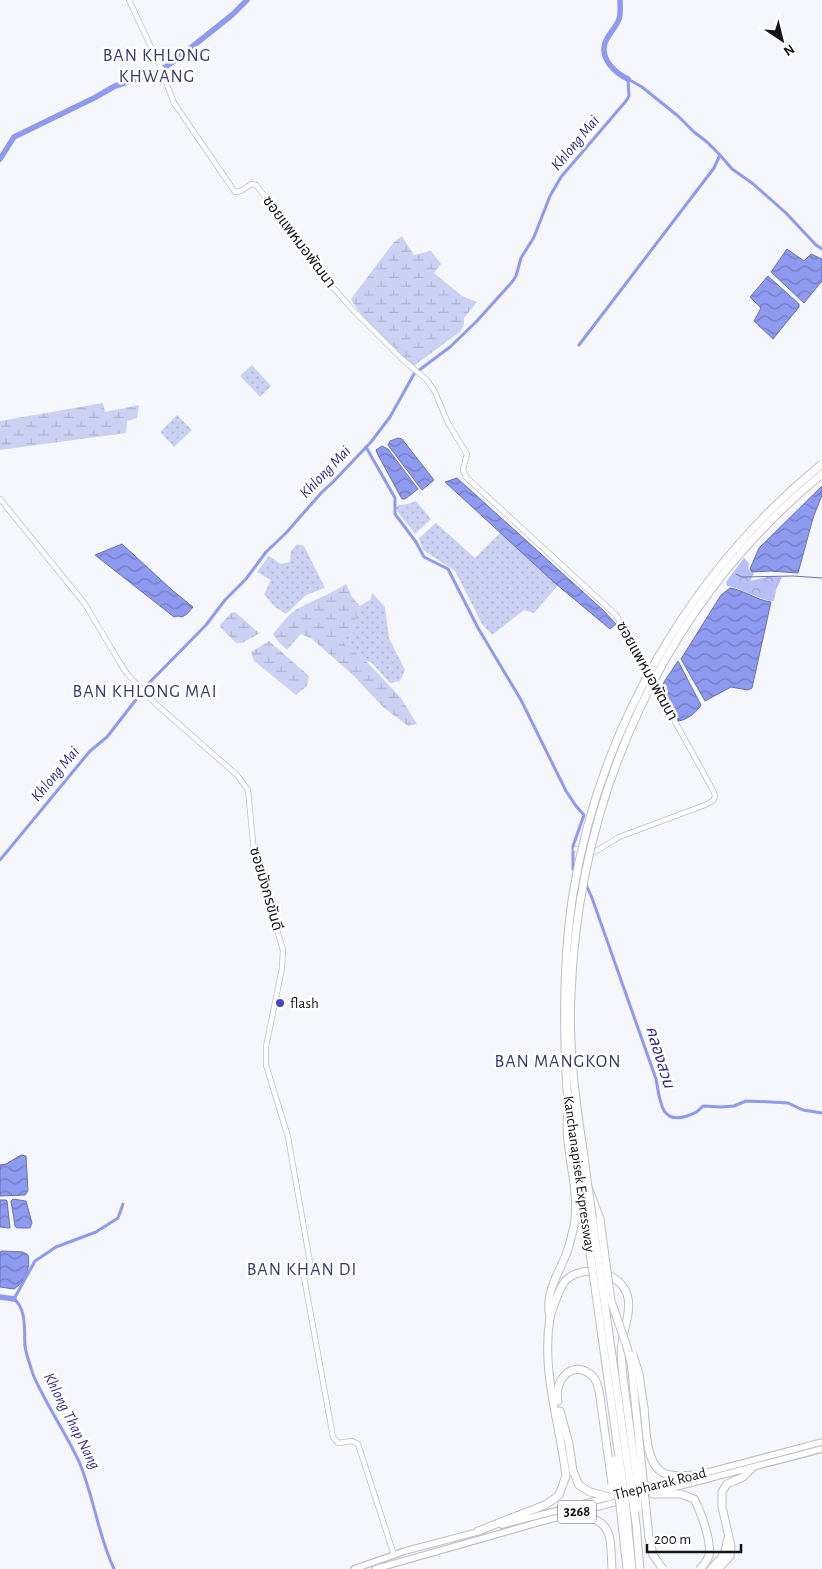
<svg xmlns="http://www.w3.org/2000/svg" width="822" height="1569" viewBox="0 0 822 1569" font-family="'Alegreya Sans','Noto Sans Thai',sans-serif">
<defs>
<pattern id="grass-dots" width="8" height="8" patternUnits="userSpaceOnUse" patternTransform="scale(1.25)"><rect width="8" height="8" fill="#cbd1f2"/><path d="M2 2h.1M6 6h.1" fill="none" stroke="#adb3cf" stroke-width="1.8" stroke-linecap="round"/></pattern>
<pattern id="forest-crowns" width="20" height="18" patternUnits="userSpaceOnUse" patternTransform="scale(1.25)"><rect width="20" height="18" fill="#b7c0f6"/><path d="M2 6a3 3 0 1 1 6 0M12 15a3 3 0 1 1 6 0" fill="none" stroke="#9ca4d2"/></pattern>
<pattern id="wetland-marsh" width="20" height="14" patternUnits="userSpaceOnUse" patternTransform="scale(1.25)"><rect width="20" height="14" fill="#cbd1f2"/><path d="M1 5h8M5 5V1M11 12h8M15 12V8" fill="none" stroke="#adb3cf"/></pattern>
<pattern id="water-waves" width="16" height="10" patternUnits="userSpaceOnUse" patternTransform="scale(1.25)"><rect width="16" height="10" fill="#8e99f0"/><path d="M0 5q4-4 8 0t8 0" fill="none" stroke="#737cc1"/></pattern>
</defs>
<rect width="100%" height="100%" fill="#f6f7fc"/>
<g fill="url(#grass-dots)">
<path d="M 252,365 L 271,386 L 260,397 L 240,376 Z"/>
<path d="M 177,415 L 192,430 L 174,447 L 160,432 Z"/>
<path d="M 416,501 L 431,519 L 415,534 C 409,524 400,518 396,508 L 399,505 L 408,504 Z"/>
<path d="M 436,523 L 475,558 L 500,533 L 558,585 L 534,613 L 524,610 L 492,635 L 482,624 L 455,571 L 423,550 L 419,538 Z"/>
<path d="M 297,544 L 304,546 L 325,588 L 306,595 L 286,614 L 275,607 L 264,594 L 271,580 L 257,572 L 269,556 L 281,564 L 290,562 L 291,551 Z"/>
<path d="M 372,593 L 385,607 L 389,638 L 405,670 L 400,681 L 390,683 L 372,663 L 366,661 L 337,639 L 352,634 L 360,606 L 371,599 Z"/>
</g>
<path fill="url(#forest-crowns)" d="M 744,558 L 749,563 L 748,569 L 754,574 L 750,581 L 772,576 L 782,577 L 776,590 L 774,601 C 757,600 744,589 727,586 L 726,582 Z"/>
<g fill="url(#wetland-marsh)">
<path d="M 402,236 L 414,255 L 431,251 L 441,264 L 434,273 L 462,296 L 477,302 L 464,318 L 464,324 L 461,331 L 415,365 L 410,364 C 393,346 362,320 351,299 L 394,242 Z"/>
<path d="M 103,403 L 105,412 L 139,405 L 137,418 L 127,421 L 126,433 L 0,450 L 0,421 Z"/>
<path d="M 346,584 L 352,597 L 360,606 L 352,634 L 338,639 L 366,661 L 401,698 L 417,724 L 408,726 L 383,707 L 354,676 L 312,639 L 301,634 L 287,650 L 277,640 L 273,634 C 280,626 288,614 299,608 C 314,600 331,594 346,584 Z"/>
<path d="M 235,612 L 258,632 L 260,633 L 242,643 L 236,643 L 221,628 L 220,625 L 231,613 Z"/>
<path d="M 269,641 L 309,676 L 307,686 L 296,695 L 254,661 L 251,652 Z"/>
</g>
<g fill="url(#water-waves)" stroke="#6971af">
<path d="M 787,249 L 804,261 L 811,254 L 822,259 L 822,281 L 804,303 L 771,272 Z"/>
<path d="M 768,276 L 799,304 L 799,307 L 773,339 L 754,321 L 761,308 L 750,297 Z"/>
<path d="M 398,438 L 402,439 L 434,480 L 422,490 L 388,445 L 390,441 Z"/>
<path d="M 382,446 L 388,449 L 418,489 L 405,499 L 402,499 L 378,455 L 376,450 Z"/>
<path d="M 457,478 L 603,610 L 616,624 L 610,629 L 556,584 L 445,482 Z"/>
<path d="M 822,486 L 822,495 L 813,518 L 798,573 L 770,571 L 752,572 L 750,569 L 759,548 Z"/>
<path d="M 122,544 L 172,590 L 193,607 L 187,614 L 182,617 L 178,616 L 174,617 L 95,555 Z"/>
<path d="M 730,588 C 744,590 756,600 771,602 L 752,688 L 748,690 L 731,687 L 705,701 L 681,659 L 721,595 Z"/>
<path d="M 678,661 L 701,705 C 696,713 687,720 678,721 L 661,691 L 664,682 Z"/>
<path d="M 21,1155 L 26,1156 L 28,1191 L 25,1195 L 0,1196 L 0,1165 L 6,1164 Z"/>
<path d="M 13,1199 L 26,1201 L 32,1223 L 30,1228 L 17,1228 L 15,1226 L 11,1201 Z"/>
<path d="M 0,1200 L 6,1200 L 7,1201 L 10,1228 L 0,1227 Z"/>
<path d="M 2,1251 L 23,1252 L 28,1255 C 31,1267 25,1282 14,1289 L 0,1287 L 0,1252 Z"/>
</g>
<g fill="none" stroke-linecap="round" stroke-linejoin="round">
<g stroke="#6971af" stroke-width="1">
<path d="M 0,161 L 0,162"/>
<path d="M 736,574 L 742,577 L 793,576 L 822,578"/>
</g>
<g stroke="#8e99f0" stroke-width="3">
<path d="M 628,79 L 642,87 L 678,116 L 694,132 L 707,142 L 720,155 L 732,169 L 752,183 L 786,213 L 816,245 L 822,249"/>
<path d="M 579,345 L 714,168 L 720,155"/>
<path d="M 366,447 L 395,498 L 395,514 L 416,542 L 424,557 L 448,569 L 478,628 L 521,700 L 566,791 L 576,806 L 584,815 L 573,846 L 573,869 L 585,882 L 592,898 L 656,1079 C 660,1099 660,1125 687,1116 C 697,1112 695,1114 703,1106 L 721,1107 L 734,1106 L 746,1101 L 772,1102 L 788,1103 L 803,1110 L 822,1113"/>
<path d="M 0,860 L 90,751 L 107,737 L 149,683 L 206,625 L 225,600 L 246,579 L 266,552 L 286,533 L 322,492 L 333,482 L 371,442 L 390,417 L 414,374 L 450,347 L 476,322 L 512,282 L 516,276 L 521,258 L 534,237 L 550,196 L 561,177 L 626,101 L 629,96 L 628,79"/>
<path d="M 114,1569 C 98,1535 94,1498 80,1464 C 69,1439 54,1417 42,1393 C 38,1385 33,1377 31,1368 C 29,1361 26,1354 25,1346 C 24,1332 27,1309 14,1299 L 35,1261 L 56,1247 L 96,1232 L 118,1218 L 123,1204"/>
</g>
<g stroke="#8e99f0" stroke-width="5.5">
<path d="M 620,0 C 620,6 621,14 619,19 C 616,28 608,34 605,43 C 600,59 615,73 628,79"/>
<path d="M 0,159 L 14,137 L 94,98 L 115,86 L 154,74 L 173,62 L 232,15 L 247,0"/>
<path d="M 0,1297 L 14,1299"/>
</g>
<defs>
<g id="tertiary">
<path d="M 129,0 L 159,64 L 174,103 L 235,192 L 241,191 L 251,184 L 256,185 L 290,228 L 300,248 L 328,282 L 354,311 L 402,359 L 427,380 L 435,392 L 448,423 L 467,454 L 463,470 L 466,477 L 616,615 L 714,792 C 717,800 711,802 705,805 L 619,837 L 598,850 L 594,852 L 576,849"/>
<path d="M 0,499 L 85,604 L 120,663 L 128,675 L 157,705 L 237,775 L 248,790 L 254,852 L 283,950 L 282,968 L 266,1047 L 266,1065 L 288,1137 L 311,1268 L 304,1272 L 304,1277 L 333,1437 L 338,1443 L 352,1441 L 358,1444 L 394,1555"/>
</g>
<g id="primary">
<path d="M 640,1490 L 822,1442"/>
<path d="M 657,1492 L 822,1449"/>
<path d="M 502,1525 L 621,1494"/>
<path d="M 354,1569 L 405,1551 L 481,1531"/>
<path d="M 375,1569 L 540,1522 L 621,1501"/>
</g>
<g id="motorway">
<path d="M 584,1157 L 588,1187 L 600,1219"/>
<path d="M 550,1317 C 544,1294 559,1273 567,1252 C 570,1243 572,1234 574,1226 C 581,1188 563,1149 568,1111"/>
<path d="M 558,1401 C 553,1378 576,1357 594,1378 C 598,1383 599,1391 600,1397"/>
<path d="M 644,1408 C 646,1427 645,1467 666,1474 C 676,1477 688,1475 698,1475"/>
<path d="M 560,1411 L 569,1444 L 573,1471 L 579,1485 L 590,1492 L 609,1497"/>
<path d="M 653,1494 L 681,1494 L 694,1499 C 701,1512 712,1542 709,1556 C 707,1561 704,1565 700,1569"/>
<path d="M 574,1513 C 614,1520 610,1535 612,1569"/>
<path d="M 478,1531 L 545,1505 L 554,1499 L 559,1495 L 566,1476 C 560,1424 541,1371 550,1318 C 552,1310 560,1286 566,1280 C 584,1263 623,1272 628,1298 C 631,1312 624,1328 622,1343 C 620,1354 622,1365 623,1377"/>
<path d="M 711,1569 C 720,1560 726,1554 727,1541"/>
<path d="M 718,1569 L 730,1556 L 731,1546 L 722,1507 L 722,1492 L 727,1484 L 743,1477 L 752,1468"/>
</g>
</defs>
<use href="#tertiary" stroke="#bebfc4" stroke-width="6"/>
<use href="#primary" stroke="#bebfc4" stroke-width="8"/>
<use href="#motorway" stroke="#bebfc4" stroke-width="9"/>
<use href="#tertiary" stroke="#fff" stroke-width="4.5"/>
<use href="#primary" stroke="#fff" stroke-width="5.5"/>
<use href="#motorway" stroke="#fff" stroke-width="7"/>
<defs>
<g id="motorway-bridge">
<path d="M 584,1157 C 576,1103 568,1049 571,994 C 579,792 665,603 822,474"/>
<path d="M 588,1187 L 636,1524 L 640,1569"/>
<path d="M 600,1219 L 611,1301 L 626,1344 L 631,1362 L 649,1538 L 653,1555 L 663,1569"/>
<path d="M 633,1355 L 639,1374 L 644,1408"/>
<path d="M 623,1377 L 637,1482 L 638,1508"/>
<path d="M 600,1397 L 612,1484"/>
<path d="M 615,1460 L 627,1569"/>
<path d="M 632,1569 L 625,1499 L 567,1090 C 563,1025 563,959 573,894 C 600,727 691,571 822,464"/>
</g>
</defs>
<use href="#motorway-bridge" stroke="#bebfc4" stroke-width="9" stroke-linecap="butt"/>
<use href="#motorway-bridge" stroke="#fff" stroke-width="7"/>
</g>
<circle fill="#4847bc" stroke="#fff" stroke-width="2" cx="280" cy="1003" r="5"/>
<g text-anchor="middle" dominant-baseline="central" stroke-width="5" stroke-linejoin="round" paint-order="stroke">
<rect fill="#fff" stroke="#5a5a5c" stroke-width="1" x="558" y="1500.5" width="38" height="23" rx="4"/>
<g font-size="14" font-weight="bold" fill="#141416">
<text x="577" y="1512">3268</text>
</g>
<g font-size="15" fill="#141416" stroke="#fff">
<text transform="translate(299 242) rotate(53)">ซอยแพหมอพัฒนา</text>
<text transform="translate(647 671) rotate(61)">ซอยแพหมอพัฒนา</text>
<text transform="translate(266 889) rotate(74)">ซอยมังกรขันดี</text>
<text transform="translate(579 1174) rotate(82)">Kanchanapisek Expressway</text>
<text transform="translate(660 1484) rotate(-14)">Thepharak Road</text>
</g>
<g font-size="15" fill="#141416" stroke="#fff" text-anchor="start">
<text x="290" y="1003">flash</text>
</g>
<g font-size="16" font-style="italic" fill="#2f298c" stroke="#fff">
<text transform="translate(575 143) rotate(-50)">Khlong Mai</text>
<text transform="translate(325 472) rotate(-46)">Khlong Mai</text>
<text transform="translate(55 774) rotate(-50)">Khlong Mai</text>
<text transform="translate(660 1057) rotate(73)">คลองสวน</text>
<text transform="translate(72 1421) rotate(63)">Khlong Thap Nang</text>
</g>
<g font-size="18" letter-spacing="1" fill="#353974" stroke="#fff">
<text x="157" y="56">BAN KHLONG<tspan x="157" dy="21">KHWANG</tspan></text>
<text x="145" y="692">BAN KHLONG MAI</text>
<text x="558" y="1062">BAN MANGKON</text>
<text x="302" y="1270">BAN KHAN DI</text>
</g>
</g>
<g transform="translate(782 40) rotate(145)" stroke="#ffffff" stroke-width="4" paint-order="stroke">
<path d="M0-4L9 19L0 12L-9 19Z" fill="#141416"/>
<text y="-8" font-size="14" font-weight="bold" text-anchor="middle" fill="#141416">N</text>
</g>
<path d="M647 1544v8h94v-8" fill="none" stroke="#141416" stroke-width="2.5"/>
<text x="654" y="1544" font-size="15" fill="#141416" stroke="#ffffff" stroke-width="4" paint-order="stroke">200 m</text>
</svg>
